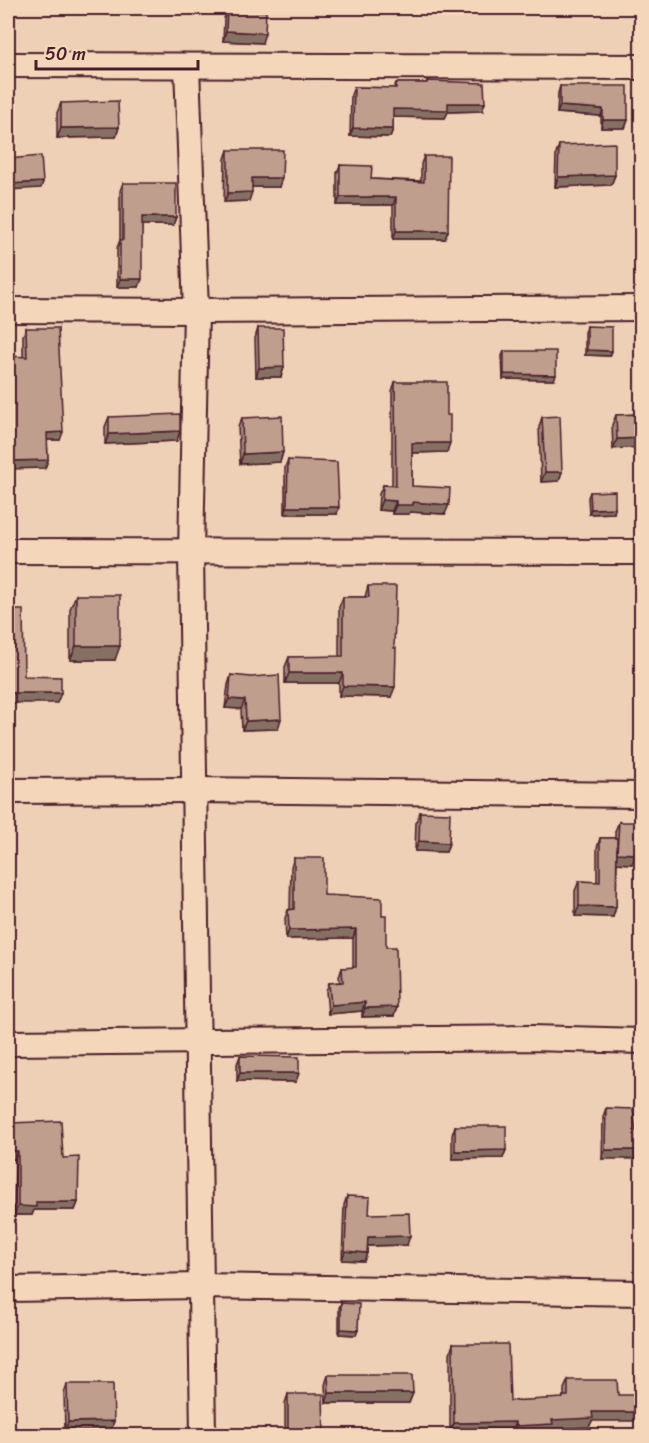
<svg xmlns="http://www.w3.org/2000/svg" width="649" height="1443" viewBox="0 0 649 1443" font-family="Sriracha,sans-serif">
<rect width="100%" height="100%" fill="#edd0b5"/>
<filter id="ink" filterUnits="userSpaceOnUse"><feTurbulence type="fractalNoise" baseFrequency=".0167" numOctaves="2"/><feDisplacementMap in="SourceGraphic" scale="12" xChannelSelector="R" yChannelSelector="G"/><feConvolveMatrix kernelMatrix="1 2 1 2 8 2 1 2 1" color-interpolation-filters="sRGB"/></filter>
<g filter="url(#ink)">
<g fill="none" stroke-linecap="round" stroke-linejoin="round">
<defs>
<g id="minor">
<path d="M 8,65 L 642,67"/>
<path d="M 187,66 L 196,311 L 191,552 L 203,1436"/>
<path d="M 8,310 L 196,311 L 642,308"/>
<path d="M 8,551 L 642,552"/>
<path d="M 8,791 L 194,790 L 642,795"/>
<path d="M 8,1043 L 531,1038 L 642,1041"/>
<path d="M 8,1289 L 201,1286 L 642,1293"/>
</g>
</defs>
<use href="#minor" stroke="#4a1f2b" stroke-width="28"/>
<use href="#minor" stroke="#f4d7bb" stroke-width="24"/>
</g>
<g fill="#a5887a" stroke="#4a1f2b" stroke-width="1.5">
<path d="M 227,9 L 262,43 L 223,41 L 224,19 Z"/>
<path d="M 427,81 L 482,111 L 448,112 L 445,118 L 393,117 L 393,129 L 390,137 L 350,136 L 351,95 L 354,87 L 394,88 L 396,83 L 427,83 Z"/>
<path d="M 560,86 L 628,120 L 625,128 L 601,128 L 601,116 L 557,113 L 558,93 Z"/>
<path d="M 61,103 L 119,127 L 116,137 L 57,138 L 57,113 Z"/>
<path d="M 559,145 L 615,175 L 611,185 L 555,187 L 556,154 Z"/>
<path d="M 228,150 L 279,187 L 252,187 L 249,201 L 224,202 L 225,159 Z"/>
<path d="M 424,156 L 448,231 L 445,239 L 393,239 L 393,205 L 337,205 L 337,173 L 340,165 L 371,179 L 421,181 L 421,164 Z"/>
<path d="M 123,183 L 176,217 L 173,225 L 142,225 L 139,287 L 117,287 L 117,248 L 120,240 L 120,191 Z"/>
<path d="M 587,326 L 612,351 L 610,356 L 585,355 L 585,331 Z"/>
<path d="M 26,328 L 60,440 L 47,440 L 48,460 L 45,468 L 23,356 L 23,336 Z"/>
<path d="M 258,328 L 284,367 L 281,377 L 256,377 L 255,338 Z"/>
<path d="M 504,351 L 554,380 L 503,379 L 502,356 Z"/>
<path d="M 395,382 L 447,452 L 412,453 L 412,486 L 445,514 L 410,512 L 409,514 L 392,514 L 392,511 L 378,510 L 379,494 L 383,485 L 392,485 L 392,391 Z"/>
<path d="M 642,414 L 613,449 L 612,425 L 616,415 Z"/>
<path d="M 109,417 L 177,441 L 105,444 L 105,427 Z"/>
<path d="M 542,417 L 559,481 L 541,482 L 539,427 Z"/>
<path d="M 242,418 L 283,452 L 280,462 L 240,464 L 238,427 Z"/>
<path d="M 288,460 L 337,514 L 285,514 L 285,467 Z"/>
<path d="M 590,492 L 615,508 L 614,513 L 589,514 L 588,497 Z"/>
<path d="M 368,586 L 391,697 L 339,696 L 339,683 L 285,683 L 285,667 L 289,657 L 339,657 L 339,607 L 343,597 L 365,597 Z"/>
<path d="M 76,595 L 115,660 L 70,660 L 70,609 Z"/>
<path d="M 231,675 L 278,729 L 242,730 L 241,709 L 225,708 L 228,685 Z"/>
<path d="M 420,812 L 449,843 L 446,852 L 415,851 L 416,822 Z"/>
<path d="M 619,822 L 632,864 L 617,863 L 616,907 L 613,917 L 575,916 L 575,891 L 579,881 L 597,882 L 597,848 L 600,838 L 615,838 L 615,831 Z"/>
<path d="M 294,858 L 324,895 L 382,916 L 386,947 L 397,1007 L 394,1016 L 362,1017 L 362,1011 L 328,1014 L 326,991 L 329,983 L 340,982 L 339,977 L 342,968 L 353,968 L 353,938 L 286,939 L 285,918 L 288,910 L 290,909 L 291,867 Z"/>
<path d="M 240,1056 L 296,1082 L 237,1081 L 237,1064 Z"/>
<path d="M 606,1108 L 636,1131 L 602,1159 L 603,1117 Z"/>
<path d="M 10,1123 L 63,1158 L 78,1202 L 75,1210 L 34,1210 L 32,1215 L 14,1215 L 15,1159 L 8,1160 L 8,1130 Z"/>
<path d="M 455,1126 L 506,1150 L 503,1158 L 452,1159 L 452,1135 Z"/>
<path d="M 347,1196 L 369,1214 L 407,1245 L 367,1246 L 367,1253 L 364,1261 L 342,1260 L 344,1205 Z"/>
<path d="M 341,1303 L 358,1330 L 356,1335 L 339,1334 L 339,1308 Z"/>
<path d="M 453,1344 L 510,1401 L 562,1399 L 563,1396 L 564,1396 L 564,1389 L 568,1380 L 592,1421 L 589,1427 L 551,1429 L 549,1433 L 512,1435 L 512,1431 L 450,1432 L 450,1353 Z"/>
<path d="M 328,1375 L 413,1393 L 409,1403 L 326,1403 L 325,1385 Z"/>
<path d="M 67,1384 L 114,1421 L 111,1431 L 65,1432 L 64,1393 Z"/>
<path d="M 288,1394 L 324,1436 L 285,1436 L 285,1403 Z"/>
</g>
<g fill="#866f63" stroke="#4a1f2b" stroke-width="1.5">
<path d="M 226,31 L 265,33 L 262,43 L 223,41 Z"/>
<path d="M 448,103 L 485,103 L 482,111 L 448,112 L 445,118 L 390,117 L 393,109 Z"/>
<path d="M 560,106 L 603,109 L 601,116 L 557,113 Z"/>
<path d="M 603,120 L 628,120 L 625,128 L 601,128 Z"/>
<path d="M 119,127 L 116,137 L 57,138 L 61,128 Z"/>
<path d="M 353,128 L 393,129 L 390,137 L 350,136 Z"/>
<path d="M 615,175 L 611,185 L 555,187 L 558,177 Z"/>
<path d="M 252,178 L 282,178 L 279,187 L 248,187 Z"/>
<path d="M 43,182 L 41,188 L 8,190 L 8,184 Z"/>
<path d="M 252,192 L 249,201 L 224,202 L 228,193 Z"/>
<path d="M 340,197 L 396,197 L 393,205 L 337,205 Z"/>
<path d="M 142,217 L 176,217 L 173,225 L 139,225 Z"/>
<path d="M 396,231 L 448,231 L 445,239 L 393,239 Z"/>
<path d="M 120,279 L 142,279 L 139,287 L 117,287 Z"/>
<path d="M 587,350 L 612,351 L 610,356 L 585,355 Z"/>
<path d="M 284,367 L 281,377 L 256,377 L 259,368 Z"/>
<path d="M 504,374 L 556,375 L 554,380 L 503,379 Z"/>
<path d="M 180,431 L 177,441 L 105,444 L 109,434 Z"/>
<path d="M 63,432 L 60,440 L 44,440 L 47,433 Z"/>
<path d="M 642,438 L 642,447 L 613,449 L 617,439 Z"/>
<path d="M 412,443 L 450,443 L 447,452 L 408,453 Z"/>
<path d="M 283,452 L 280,462 L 240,464 L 243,454 Z"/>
<path d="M 48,460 L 45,468 L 8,469 L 8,461 Z"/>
<path d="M 545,472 L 562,472 L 559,481 L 541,482 Z"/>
<path d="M 382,500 L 396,501 L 392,511 L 378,510 Z"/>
<path d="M 413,502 L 449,505 L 445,514 L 410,512 L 409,514 L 392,514 L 396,505 Z"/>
<path d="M 287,507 L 339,507 L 337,514 L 285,514 Z"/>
<path d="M 615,508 L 614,513 L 589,514 L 591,509 Z"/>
<path d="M 76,646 L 120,646 L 115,660 L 70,660 Z"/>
<path d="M 289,673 L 343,673 L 339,683 L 285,683 Z"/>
<path d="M 343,686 L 395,687 L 391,697 L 339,696 Z"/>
<path d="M 8,693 L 61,693 L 57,703 L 8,703 Z"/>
<path d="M 229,699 L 245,700 L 241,709 L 225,708 Z"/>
<path d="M 281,719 L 278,729 L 242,730 L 246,721 Z"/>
<path d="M 419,841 L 449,843 L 446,852 L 415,851 Z"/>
<path d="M 617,853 L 636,854 L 632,864 L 614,863 Z"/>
<path d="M 579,906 L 616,907 L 613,917 L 575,916 Z"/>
<path d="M 356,929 L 353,938 L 286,939 L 289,930 Z"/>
<path d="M 365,1002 L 362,1011 L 328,1014 L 331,1005 Z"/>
<path d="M 397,1007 L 394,1016 L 362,1017 L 365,1008 Z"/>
<path d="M 240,1073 L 299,1073 L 296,1082 L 237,1081 Z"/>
<path d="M 506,1150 L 503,1158 L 452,1159 L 455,1151 Z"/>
<path d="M 605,1150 L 642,1150 L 642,1159 L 602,1159 Z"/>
<path d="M 11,1151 L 18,1151 L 15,1159 L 8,1160 Z"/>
<path d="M 36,1202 L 78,1202 L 75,1210 L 34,1210 L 32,1215 L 14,1215 L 18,1206 Z"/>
<path d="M 410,1236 L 407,1245 L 365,1246 L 368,1237 Z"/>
<path d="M 345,1251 L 367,1253 L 364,1261 L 342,1260 Z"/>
<path d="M 341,1329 L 358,1330 L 356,1335 L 339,1334 Z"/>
<path d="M 329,1393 L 413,1393 L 409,1403 L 326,1403 Z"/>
<path d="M 592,1412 L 642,1412 L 642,1421 L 592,1421 L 589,1427 L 551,1429 L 549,1433 L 512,1435 L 515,1426 Z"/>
<path d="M 114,1421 L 111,1431 L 65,1432 L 68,1422 Z"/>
<path d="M 515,1422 L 512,1431 L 450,1432 L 454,1423 Z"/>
</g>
<g fill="#c09e8e" stroke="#4a1f2b" stroke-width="1.5">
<path d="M 227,9 L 266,11 L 265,33 L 226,31 Z"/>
<path d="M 427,81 L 484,83 L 485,103 L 448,103 L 448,110 L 393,109 L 393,129 L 353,128 L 354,87 L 396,88 L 396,83 L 427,83 Z"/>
<path d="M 560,86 L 628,86 L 628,120 L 603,120 L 603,109 L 560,106 Z"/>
<path d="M 118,101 L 119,127 L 61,128 L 61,103 Z"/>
<path d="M 615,143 L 615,175 L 558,177 L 559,145 Z"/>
<path d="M 228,150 L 283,150 L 282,178 L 252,178 L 252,192 L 228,193 Z"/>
<path d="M 41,156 L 43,182 L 8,184 L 8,159 Z"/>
<path d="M 424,156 L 449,156 L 448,231 L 396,231 L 396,197 L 340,197 L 340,165 L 372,166 L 371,179 L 424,182 Z"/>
<path d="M 123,183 L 176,183 L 176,217 L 142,217 L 142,279 L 120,279 L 120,240 L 123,240 Z"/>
<path d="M 587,326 L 612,327 L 612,351 L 587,350 Z"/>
<path d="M 26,328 L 58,328 L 63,432 L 47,433 L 48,460 L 8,461 L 8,356 L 27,357 Z"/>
<path d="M 258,328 L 283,328 L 284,367 L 259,368 Z"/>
<path d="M 504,351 L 556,351 L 556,375 L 504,374 Z"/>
<path d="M 395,382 L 447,382 L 447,415 L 450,415 L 450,443 L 412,443 L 412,486 L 450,488 L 449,505 L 413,502 L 413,505 L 396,505 L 396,501 L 382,500 L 383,485 L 396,486 Z"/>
<path d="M 180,414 L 180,431 L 109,434 L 109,417 Z"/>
<path d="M 642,414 L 642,438 L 617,439 L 616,415 Z"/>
<path d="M 282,416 L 283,452 L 243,454 L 242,418 Z"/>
<path d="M 560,416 L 562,472 L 545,472 L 542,417 Z"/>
<path d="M 288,460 L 337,462 L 339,507 L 287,507 Z"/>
<path d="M 615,491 L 615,508 L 591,509 L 590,492 Z"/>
<path d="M 368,586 L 396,586 L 394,648 L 396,648 L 395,687 L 343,686 L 343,673 L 289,673 L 289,657 L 343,656 L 343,597 L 369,597 Z"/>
<rect x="76" y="595" width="44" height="51"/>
<path d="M 8,610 L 23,610 L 24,676 L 61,677 L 61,693 L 8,693 Z"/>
<path d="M 231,675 L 251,677 L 279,675 L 281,719 L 246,721 L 245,700 L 229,699 Z"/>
<path d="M 420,812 L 450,813 L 449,843 L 419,841 Z"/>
<path d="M 619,822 L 637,822 L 636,854 L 617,853 Z"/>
<path d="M 600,838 L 617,838 L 616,907 L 579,906 L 579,881 L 600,882 Z"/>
<path d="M 294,858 L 324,858 L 324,895 L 382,898 L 382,916 L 386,916 L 386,947 L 396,947 L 397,1007 L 365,1008 L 365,1002 L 331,1005 L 329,983 L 343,982 L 342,968 L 356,967 L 356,929 L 289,930 L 288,910 L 294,909 Z"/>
<path d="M 240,1056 L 299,1057 L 299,1073 L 240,1073 Z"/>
<path d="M 606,1108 L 633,1109 L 636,1131 L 642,1131 L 642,1150 L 605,1150 Z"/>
<path d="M 61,1121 L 63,1158 L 79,1157 L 78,1202 L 36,1202 L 36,1207 L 18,1206 L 18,1151 L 11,1151 L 10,1123 Z"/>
<path d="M 455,1126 L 506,1126 L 506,1150 L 455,1151 Z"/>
<path d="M 347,1196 L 370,1197 L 369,1214 L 409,1213 L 410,1236 L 368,1237 L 367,1253 L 345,1251 Z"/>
<path d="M 341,1303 L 359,1304 L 358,1330 L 341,1329 Z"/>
<path d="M 453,1344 L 508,1344 L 510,1401 L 563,1398 L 563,1396 L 568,1396 L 568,1380 L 617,1380 L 618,1395 L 642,1395 L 642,1412 L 592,1412 L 593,1418 L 552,1420 L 553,1424 L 515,1426 L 515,1422 L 454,1423 Z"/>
<path d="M 328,1375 L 412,1375 L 413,1393 L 329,1393 Z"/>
<path d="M 67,1384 L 113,1384 L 114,1421 L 68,1422 Z"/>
<path d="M 288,1394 L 323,1394 L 324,1436 L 288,1436 Z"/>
</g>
</g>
<rect width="649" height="1443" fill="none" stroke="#f4d7bb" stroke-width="30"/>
<rect x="15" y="15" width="619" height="1413" fill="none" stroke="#4a1f2b" stroke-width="2" filter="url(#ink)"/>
<path d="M36 60v9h162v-9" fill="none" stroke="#4a1f2b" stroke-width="3"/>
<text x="45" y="60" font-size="18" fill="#4a1f2b" stroke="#f4d7bb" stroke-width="4.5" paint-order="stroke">50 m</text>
</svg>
